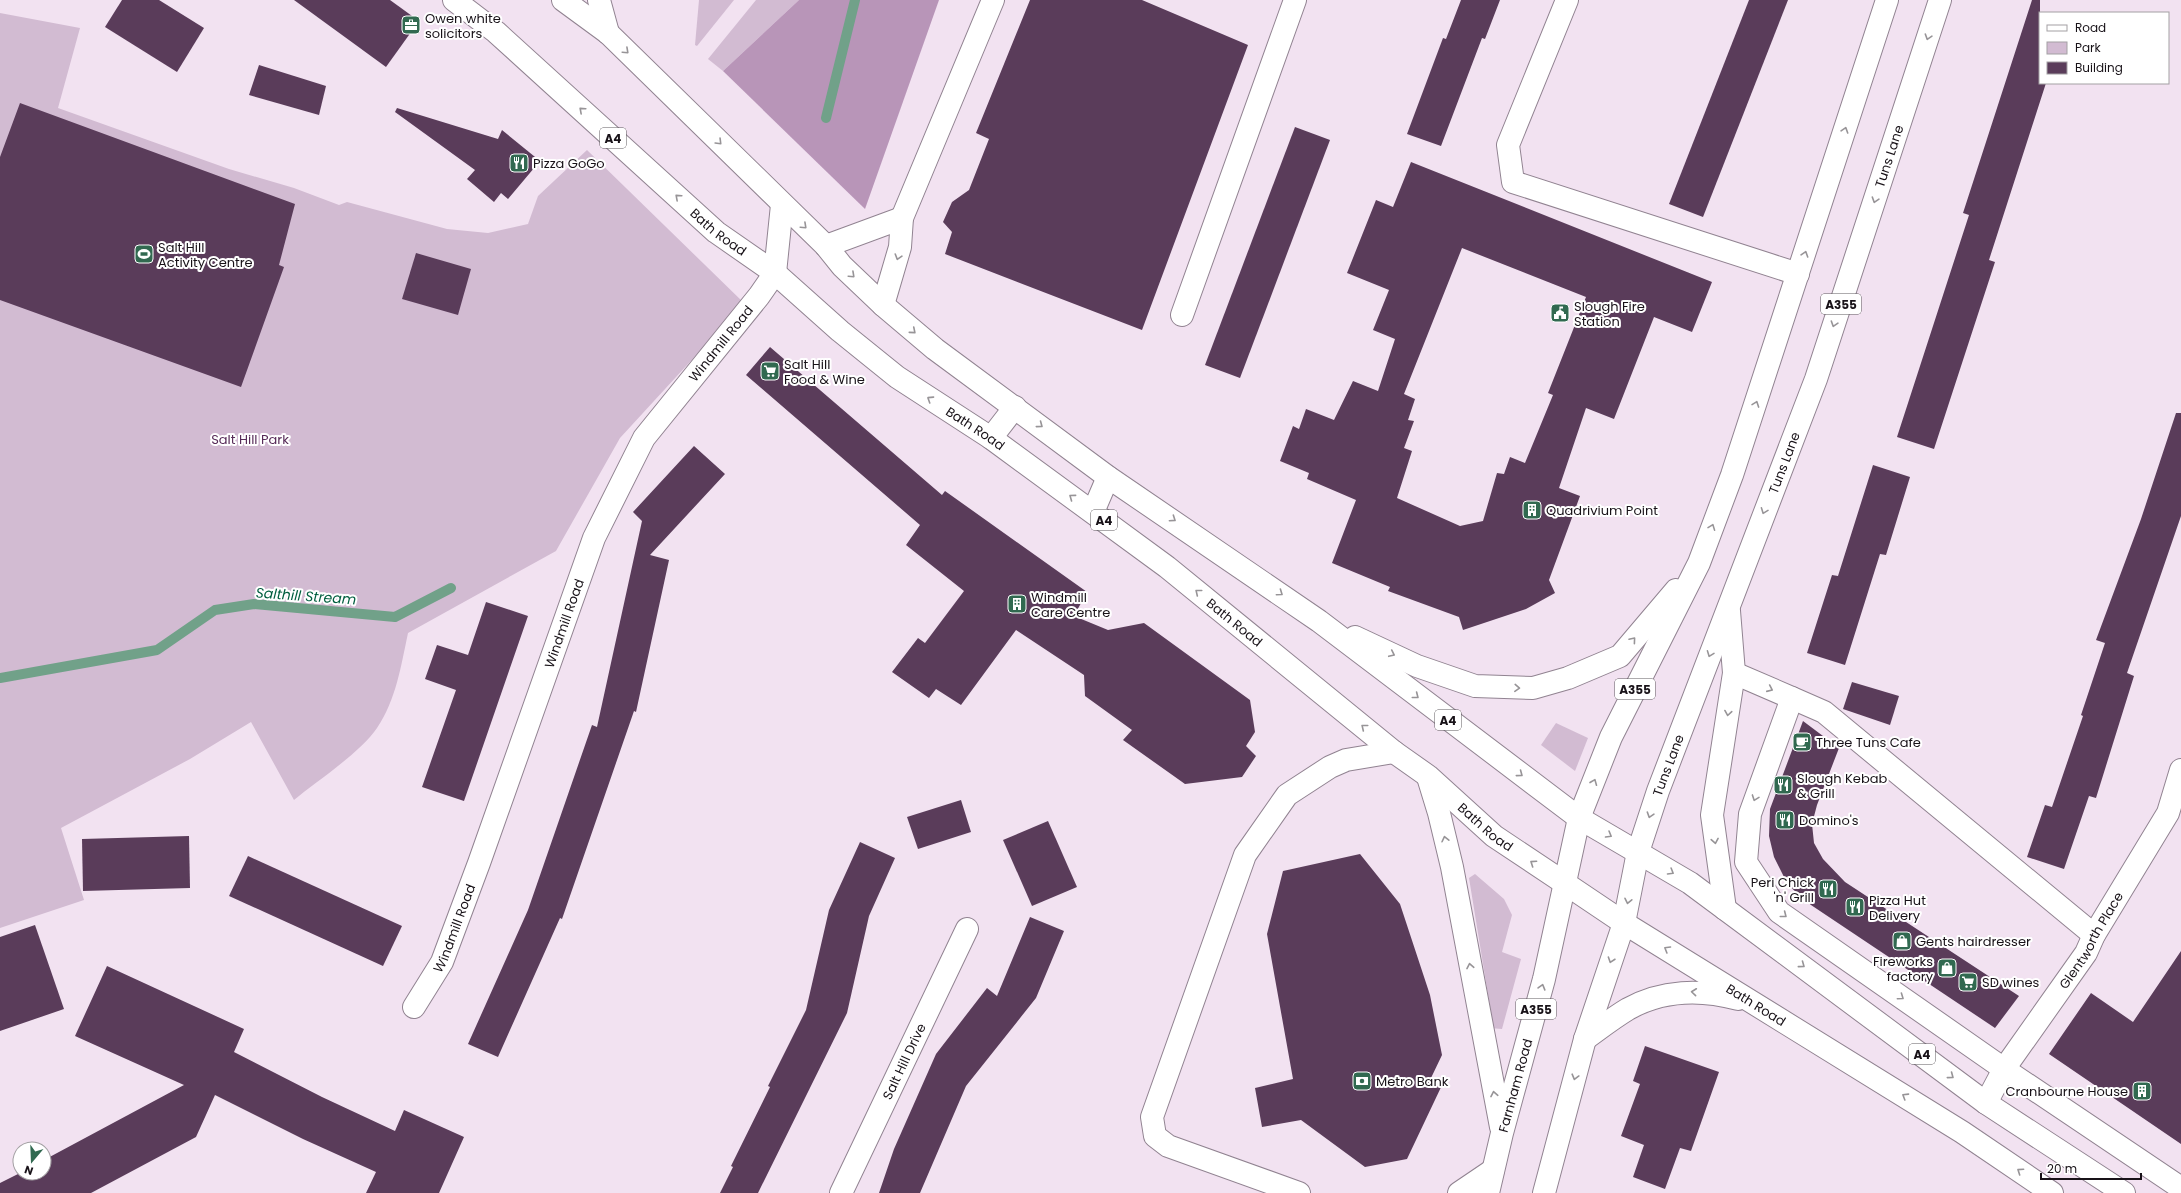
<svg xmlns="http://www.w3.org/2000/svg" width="2181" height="1193" viewBox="0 0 2181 1193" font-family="Poppins,sans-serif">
<rect width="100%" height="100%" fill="#f2e2f1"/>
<g fill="#d2bbd2">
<path d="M 699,0 L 734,0 L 697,46 L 695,45 Z"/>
<path d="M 756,0 L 799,0 L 723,71 L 708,59 Z"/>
<path d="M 0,13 L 80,28 L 58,108 L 229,169 L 294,188 L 339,205 L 347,202 L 447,229 L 488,233 L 528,224 L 538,196 L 587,150 L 744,303 L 620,438 L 556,551 L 408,633 C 401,666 396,700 377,728 C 361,752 317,781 294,800 L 251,722 L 190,759 L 61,828 L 84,900 L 0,928 Z"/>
<path d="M 1556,723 L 1588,738 L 1575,771 L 1541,745 Z"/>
<path d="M 1475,874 L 1504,899 L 1512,915 L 1502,952 L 1521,959 L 1502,1029 L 1490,1028 L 1491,1013 L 1469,878 Z"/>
</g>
<path fill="#b895b8" d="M 799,0 L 939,0 L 865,209 L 723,71 Z"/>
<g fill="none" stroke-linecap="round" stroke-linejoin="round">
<g stroke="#71a189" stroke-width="10">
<path d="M 826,118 L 855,0"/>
<path d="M 0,678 L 157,650 L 215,610 L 254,604 L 395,617 L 451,588"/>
</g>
</g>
<g fill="#5a3c5a" fill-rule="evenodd">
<path d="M 122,0 L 159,0 L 204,28 L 177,72 L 105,27 Z"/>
<path d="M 294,0 L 390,0 L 419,21 L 386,67 Z"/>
<path d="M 1030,0 L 1142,0 L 1248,45 L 1142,330 L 945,254 L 952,232 L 943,222 L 952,202 L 969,190 L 989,139 L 976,133 Z"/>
<path d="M 1461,0 L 1500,0 L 1485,39 L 1482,38 L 1441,146 L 1407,134 L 1443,38 L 1446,39 Z"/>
<path d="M 1749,0 L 1788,0 L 1703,217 L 1669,204 Z"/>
<path d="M 2032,0 L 2040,0 L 2040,83 L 2046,83 L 1989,260 L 1995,262 L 1934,449 L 1897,437 L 1969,215 L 1963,213 Z"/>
<path d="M 259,65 L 326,86 L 319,115 L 249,95 Z"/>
<path d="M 20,103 L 295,204 L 279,265 L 284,267 L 241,387 L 0,300 L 0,157 Z"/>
<path d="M 397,108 L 498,139 L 502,130 L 540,161 L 508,199 L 501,193 L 494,202 L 467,179 L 475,170 L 395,112 Z"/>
<path d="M 1295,127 L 1330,140 L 1240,378 L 1205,365 Z"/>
<path d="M 1411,162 L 1712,282 L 1692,332 L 1654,317 L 1614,419 L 1586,408 L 1559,488 L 1580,496 L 1549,580 L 1555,593 L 1526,609 L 1463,630 L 1459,617 L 1388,591 L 1390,587 L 1332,563 L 1356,500 L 1307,479 L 1309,473 L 1280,461 L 1293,426 L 1299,429 L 1306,409 L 1334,420 L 1353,381 L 1378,391 L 1395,339 L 1373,330 L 1389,290 L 1347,273 L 1376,200 L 1393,207 ZM 1462,248 L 1586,297 L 1548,393 L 1553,395 L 1525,463 L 1510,457 L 1504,474 L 1497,473 L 1483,521 L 1460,526 L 1397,498 L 1412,451 L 1404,448 L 1414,421 L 1408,420 L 1415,399 L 1404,394 Z"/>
<path d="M 416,253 L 471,269 L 458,315 L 402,299 Z"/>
<path d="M 770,347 L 942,495 L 945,491 L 1087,592 L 1074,616 L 1108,630 L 1144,623 L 1250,700 L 1255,732 L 1246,746 L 1256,756 L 1242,777 L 1185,784 L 1123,740 L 1132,730 L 1085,696 L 1084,675 L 1016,630 L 961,705 L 936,689 L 929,698 L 892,672 L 918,638 L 925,643 L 964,591 L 906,545 L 920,525 L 746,375 Z"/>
<path d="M 2176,413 L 2181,413 L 2181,516 L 2127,673 L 2134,676 L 2096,798 L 2089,796 L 2064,869 L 2027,857 L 2045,805 L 2052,807 L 2083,716 L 2081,715 L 2105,643 L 2096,640 L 2141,519 Z"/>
<path d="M 694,446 L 725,474 L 650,555 L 669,560 L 636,712 L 634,711 L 562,919 L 560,918 L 498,1057 L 468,1044 L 528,910 L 592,725 L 597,727 L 642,521 L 633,512 Z"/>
<path d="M 1873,465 L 1910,477 L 1886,555 L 1880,554 L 1845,665 L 1807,653 L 1832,575 L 1838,576 Z"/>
<path d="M 486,602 L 528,616 L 464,801 L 422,787 L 456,690 L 425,679 L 437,645 L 468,655 Z"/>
<path d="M 1852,682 L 1899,696 L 1890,725 L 1843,709 Z"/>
<path d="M 1803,721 L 1839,748 L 1817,805 L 1812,824 L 1814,843 L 1823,859 L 1845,882 L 2019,996 L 1995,1028 L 1811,905 L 1788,885 L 1774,857 L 1769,836 L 1770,809 Z"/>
<path d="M 961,800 L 971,832 L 918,849 L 907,817 Z"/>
<path d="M 1048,821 L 1077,887 L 1032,906 L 1003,840 Z"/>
<path d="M 189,836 L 190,888 L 83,891 L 82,839 Z"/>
<path d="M 860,842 L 895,858 L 869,916 L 847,1013 L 758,1193 L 720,1193 L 733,1167 L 731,1166 L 770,1087 L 768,1086 L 806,1010 L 829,910 Z"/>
<path d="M 1360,854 L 1400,904 L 1430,995 L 1442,1055 L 1431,1078 L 1443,1083 L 1407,1159 L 1365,1167 L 1301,1120 L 1262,1127 L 1255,1088 L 1293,1079 L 1267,934 L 1283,871 Z"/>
<path d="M 248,856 L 402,926 L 383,966 L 229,896 Z"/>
<path d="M 1030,917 L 1064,931 L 1036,998 L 966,1086 L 920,1193 L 879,1193 L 894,1149 L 936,1054 L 987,988 L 997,996 Z"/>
<path d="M 35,925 L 64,1009 L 0,1031 L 0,937 Z"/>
<path d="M 2181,951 L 2181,1144 L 2049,1054 L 2091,993 L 2133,1022 Z"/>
<path d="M 107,966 L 244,1029 L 234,1052 L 322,1097 L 395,1131 L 404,1110 L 464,1137 L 439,1193 L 366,1193 L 376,1172 L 303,1139 L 215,1095 L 196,1137 L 91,1193 L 0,1193 L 0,1183 L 20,1173 L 44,1173 L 44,1160 L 184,1085 L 75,1036 Z"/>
<path d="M 1645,1046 L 1719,1072 L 1691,1151 L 1680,1148 L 1665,1189 L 1633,1177 L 1644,1145 L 1621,1136 L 1640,1084 L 1633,1081 Z"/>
</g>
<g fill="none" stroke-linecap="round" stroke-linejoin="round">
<defs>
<g id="minor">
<path d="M 1567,0 L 1508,145 L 1513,182 L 1798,274"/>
<path d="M 826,246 L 902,218"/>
<path d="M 883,305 L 900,247 L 902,218 L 993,0"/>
<path d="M 1182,315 L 1295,0"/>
<path d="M 1734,673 L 1792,698 L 1750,814 L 1746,862 L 1779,912 L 2004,1069 L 2181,1188"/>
<path d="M 1792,698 L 1824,712 L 2094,935"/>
<path id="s1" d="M 414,1007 L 442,962 L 479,863 L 594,538 L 644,438 L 759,296 L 775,273"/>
<path id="s2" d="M 1986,1103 L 2004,1069 L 2086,953 L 2094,935 L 2168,813 L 2181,770"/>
<path id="s3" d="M 841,1193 L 967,929"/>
<path d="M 1299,1193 L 1168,1146 L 1155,1136 L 1152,1117 L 1245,855 L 1287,795 L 1330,767 L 1346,760 L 1394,752"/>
<path d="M 1459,1193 L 1493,1170"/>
</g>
<g id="major">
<path id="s4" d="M 454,0 L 496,32 L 716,232 L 775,273 L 840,331 L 897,377 L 991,438 L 1167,567 L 1394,752 L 1428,776 L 1494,836 L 1566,884 L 1624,923 L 1962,1132 L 2052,1193"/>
<path d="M 563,0 L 608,33 L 826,246 L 842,266 L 883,305 L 935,349 L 1108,477 L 1319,621 L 1579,818 L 1690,883 L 1986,1103 L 2124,1193"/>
<path d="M 599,0 L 608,33"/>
<path d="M 775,273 L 782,205"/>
<path d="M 991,438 L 1015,407"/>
<path d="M 1093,512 L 1108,477"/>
<path d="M 1355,637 L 1417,666 L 1475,686 L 1533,688 L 1568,678 L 1620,656 L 1676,590"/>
<path d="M 1428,777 L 1439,813 L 1452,867 L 1501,1127"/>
<path d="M 1725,909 L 1712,815 L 1734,673 L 1729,611"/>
<path d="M 1585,1039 C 1599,1029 1613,1018 1628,1009 C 1662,990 1701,989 1738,999"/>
<path id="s5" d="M 1488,1193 L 1502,1133 L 1544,979 L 1579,818 L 1611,737 L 1699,563 L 1732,475 L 1887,0"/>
<path id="s6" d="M 1544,1193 L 1585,1039 L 1624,923 L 1638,852 L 1658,791 L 1816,379 L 1940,0"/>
</g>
</defs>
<use href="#minor" stroke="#918391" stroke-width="24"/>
<use href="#major" stroke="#918391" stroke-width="24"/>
<use href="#minor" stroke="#fff" stroke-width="22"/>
<use href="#major" stroke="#fff" stroke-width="22"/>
</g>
<defs><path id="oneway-chevron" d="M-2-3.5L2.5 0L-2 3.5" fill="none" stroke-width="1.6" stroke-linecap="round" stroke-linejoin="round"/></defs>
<g stroke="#979497">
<use href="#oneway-chevron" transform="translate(1928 37) rotate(108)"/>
<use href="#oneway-chevron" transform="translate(626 51) rotate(43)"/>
<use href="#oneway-chevron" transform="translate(582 110) rotate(-138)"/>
<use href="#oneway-chevron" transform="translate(1845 130) rotate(-72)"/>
<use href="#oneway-chevron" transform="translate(719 142) rotate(45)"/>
<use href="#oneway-chevron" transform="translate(678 197) rotate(-138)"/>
<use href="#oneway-chevron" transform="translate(1875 200) rotate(108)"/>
<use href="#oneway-chevron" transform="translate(804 226) rotate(43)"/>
<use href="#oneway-chevron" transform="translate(1805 254) rotate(-72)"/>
<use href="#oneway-chevron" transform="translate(898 257) rotate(107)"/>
<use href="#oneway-chevron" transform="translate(852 275) rotate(43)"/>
<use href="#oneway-chevron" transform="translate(1834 324) rotate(108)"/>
<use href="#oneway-chevron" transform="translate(913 331) rotate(40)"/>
<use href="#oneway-chevron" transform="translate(930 399) rotate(-147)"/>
<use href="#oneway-chevron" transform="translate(1756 404) rotate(-70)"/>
<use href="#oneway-chevron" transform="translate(1040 425) rotate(37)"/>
<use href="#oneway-chevron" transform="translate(1072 497) rotate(-144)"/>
<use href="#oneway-chevron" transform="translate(1764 511) rotate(111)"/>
<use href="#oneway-chevron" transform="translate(1173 519) rotate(34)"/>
<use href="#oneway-chevron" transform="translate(1712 527) rotate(-69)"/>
<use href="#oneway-chevron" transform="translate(1198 592) rotate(-141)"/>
<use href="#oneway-chevron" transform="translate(1280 593) rotate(35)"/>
<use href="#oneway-chevron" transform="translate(1633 640) rotate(-50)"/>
<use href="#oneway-chevron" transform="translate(1392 654) rotate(25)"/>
<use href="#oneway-chevron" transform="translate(1710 654) rotate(111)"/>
<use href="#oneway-chevron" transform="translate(1517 688) rotate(3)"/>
<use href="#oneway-chevron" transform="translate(1770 689) rotate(24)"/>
<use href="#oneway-chevron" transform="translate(1416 696) rotate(38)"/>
<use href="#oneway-chevron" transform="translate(1728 713) rotate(99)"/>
<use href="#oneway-chevron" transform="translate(1364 727) rotate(-141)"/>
<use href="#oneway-chevron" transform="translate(1520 774) rotate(37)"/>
<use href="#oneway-chevron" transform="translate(1594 782) rotate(-68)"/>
<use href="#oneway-chevron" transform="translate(1755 798) rotate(110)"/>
<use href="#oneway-chevron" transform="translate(1650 815) rotate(108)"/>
<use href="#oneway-chevron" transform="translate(1609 835) rotate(30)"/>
<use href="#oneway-chevron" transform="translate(1445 839) rotate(-103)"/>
<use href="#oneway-chevron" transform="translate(1715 841) rotate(80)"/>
<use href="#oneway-chevron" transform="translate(1533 863) rotate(-146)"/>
<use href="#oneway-chevron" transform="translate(1671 872) rotate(31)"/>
<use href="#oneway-chevron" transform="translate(1628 901) rotate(102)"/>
<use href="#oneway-chevron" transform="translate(1784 915) rotate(38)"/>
<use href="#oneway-chevron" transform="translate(1667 949) rotate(-149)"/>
<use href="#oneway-chevron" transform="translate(1611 960) rotate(109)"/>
<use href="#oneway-chevron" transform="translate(1802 965) rotate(36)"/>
<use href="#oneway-chevron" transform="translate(1470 966) rotate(-101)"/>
<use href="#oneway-chevron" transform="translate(1542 987) rotate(-74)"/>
<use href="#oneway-chevron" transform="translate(1694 992) rotate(-174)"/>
<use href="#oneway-chevron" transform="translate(1901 997) rotate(35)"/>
<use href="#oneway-chevron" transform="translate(1951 1076) rotate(37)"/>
<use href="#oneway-chevron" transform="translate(1575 1077) rotate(105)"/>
<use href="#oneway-chevron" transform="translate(1494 1094) rotate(-101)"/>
<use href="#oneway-chevron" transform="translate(1905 1096) rotate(-148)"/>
<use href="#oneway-chevron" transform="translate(2020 1171) rotate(-146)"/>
</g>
<defs>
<symbol id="office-square" viewBox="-11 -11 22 22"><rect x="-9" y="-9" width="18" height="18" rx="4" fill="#316950" stroke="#fff"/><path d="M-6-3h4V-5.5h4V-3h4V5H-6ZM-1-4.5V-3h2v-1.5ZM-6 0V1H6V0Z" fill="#fff"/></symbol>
<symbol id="restaurant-square" viewBox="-11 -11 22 22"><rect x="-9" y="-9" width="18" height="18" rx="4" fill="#316950" stroke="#fff"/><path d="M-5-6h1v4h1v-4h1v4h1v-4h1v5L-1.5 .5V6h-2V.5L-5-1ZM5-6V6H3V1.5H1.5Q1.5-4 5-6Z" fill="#fff"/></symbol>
<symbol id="stadium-square" viewBox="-11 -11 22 22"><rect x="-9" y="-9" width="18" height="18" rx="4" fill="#316950" stroke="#fff"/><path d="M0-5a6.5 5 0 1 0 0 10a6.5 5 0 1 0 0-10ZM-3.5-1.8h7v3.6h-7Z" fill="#fff"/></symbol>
<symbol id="civic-square" viewBox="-11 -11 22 22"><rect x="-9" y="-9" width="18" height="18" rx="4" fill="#316950" stroke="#fff"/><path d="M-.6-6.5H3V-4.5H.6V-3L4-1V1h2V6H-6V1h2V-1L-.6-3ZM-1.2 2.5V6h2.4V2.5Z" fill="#fff"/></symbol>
<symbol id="supermarket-square" viewBox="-11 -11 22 22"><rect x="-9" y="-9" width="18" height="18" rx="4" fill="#316950" stroke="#fff"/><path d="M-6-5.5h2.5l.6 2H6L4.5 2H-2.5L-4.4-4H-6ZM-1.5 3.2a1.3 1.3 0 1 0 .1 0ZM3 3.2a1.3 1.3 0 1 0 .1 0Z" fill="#fff"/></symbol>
<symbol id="building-square" viewBox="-11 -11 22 22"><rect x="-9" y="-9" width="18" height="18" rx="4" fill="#316950" stroke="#fff"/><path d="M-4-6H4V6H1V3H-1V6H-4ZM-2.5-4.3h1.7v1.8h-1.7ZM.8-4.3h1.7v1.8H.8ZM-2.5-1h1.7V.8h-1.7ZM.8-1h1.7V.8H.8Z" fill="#fff"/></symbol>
<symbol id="cafe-square" viewBox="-11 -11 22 22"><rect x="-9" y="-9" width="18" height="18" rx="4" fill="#316950" stroke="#fff"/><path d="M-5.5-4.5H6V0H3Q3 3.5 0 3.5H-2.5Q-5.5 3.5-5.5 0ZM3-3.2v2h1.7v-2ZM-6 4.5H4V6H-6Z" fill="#fff"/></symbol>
<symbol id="shop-square" viewBox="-11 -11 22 22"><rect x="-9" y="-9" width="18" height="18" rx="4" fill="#316950" stroke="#fff"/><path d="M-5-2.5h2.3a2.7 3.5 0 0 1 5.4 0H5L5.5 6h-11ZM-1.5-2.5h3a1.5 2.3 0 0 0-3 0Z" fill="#fff"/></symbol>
<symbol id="bank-square" viewBox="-11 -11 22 22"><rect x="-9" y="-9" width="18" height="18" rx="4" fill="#316950" stroke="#fff"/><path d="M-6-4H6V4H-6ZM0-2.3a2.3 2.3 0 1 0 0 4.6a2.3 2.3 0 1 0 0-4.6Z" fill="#fff"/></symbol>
</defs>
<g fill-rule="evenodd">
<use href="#office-square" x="400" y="14" width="22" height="22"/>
<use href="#restaurant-square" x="508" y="152" width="22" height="22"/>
<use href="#stadium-square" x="133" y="243" width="22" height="22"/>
<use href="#civic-square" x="1549" y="302" width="22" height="22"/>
<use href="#supermarket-square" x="759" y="360" width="22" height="22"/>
<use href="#building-square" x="1521" y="499" width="22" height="22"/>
<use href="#building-square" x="1006" y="593" width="22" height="22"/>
<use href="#cafe-square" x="1791" y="731" width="22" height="22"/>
<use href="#restaurant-square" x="1772" y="774" width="22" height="22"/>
<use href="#restaurant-square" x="1774" y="809" width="22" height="22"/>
<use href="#restaurant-square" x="1817" y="878" width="22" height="22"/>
<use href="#restaurant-square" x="1844" y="896" width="22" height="22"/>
<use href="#shop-square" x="1891" y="930" width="22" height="22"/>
<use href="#shop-square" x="1936" y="957" width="22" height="22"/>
<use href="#supermarket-square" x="1957" y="971" width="22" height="22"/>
<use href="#bank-square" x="1351" y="1070" width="22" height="22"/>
<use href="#building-square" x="2131" y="1080" width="22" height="22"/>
</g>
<g text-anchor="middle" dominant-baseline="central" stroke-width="4" stroke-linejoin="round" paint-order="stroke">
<g fill="#fff" stroke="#5d595d" stroke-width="1">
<rect x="600" y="128" width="26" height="20" rx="3"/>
<rect x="1821" y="294" width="40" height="20" rx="3"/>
<rect x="1091" y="510" width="26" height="20" rx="3"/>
<rect x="1615" y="679" width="40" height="20" rx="3"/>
<rect x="1435" y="710" width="26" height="20" rx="3"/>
<rect x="1516" y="999" width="40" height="20" rx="3"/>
<rect x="1909" y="1044" width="26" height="20" rx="3"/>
</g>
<g font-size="12" font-weight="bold" fill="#181218">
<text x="613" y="138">A4</text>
<text x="1841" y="304">A355</text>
<text x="1104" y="520">A4</text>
<text x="1635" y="689">A355</text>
<text x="1448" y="720">A4</text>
<text x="1536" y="1009">A355</text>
<text x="1922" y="1054">A4</text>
</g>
<g font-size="13" fill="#181218" stroke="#fff" text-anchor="start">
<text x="425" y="18">Owen white<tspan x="425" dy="15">solicitors</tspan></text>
<text x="533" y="163">Pizza GoGo</text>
<text x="158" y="247">Salt Hill<tspan x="158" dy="15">Activity Centre</tspan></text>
<text x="1574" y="306">Slough Fire<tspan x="1574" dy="15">Station</tspan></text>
<text x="784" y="364">Salt Hill<tspan x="784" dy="15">Food &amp; Wine</tspan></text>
<text x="1546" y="510">Quadrivium Point</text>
<text x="1031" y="597">Windmill<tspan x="1031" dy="15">Care Centre</tspan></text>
<text x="1816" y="742">Three Tuns Cafe</text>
<text x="1797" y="778">Slough Kebab<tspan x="1797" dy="15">&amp; Grill</tspan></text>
<text x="1799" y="820">Domino's</text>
<text x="1814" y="882" text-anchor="end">Peri Chick<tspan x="1814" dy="15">'n' Grill</tspan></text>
<text x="1869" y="900">Pizza Hut<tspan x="1869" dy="15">Delivery</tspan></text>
<text x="1916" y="941">Gents hairdresser</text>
<text x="1933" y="961" text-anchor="end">Fireworks<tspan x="1933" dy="15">factory</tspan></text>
<text x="1982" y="982">SD wines</text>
<text x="1376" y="1081">Metro Bank</text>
<text x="2128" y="1091" text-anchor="end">Cranbourne House</text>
</g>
<g font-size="13" fill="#181218" stroke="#fff">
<text stroke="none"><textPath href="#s6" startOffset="1094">Tuns Lane</textPath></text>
<text stroke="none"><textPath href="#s4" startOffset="352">Bath Road</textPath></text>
<text stroke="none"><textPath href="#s1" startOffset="737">Windmill Road</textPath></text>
<text stroke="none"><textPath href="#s4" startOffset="676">Bath Road</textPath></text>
<text stroke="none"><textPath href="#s6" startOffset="770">Tuns Lane</textPath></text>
<text stroke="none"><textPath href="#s4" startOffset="1000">Bath Road</textPath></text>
<text stroke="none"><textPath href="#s1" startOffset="413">Windmill Road</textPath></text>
<text stroke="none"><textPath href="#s6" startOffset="446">Tuns Lane</textPath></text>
<text stroke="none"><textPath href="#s4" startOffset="1324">Bath Road</textPath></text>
<text stroke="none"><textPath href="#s1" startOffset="89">Windmill Road</textPath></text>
<text stroke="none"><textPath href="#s2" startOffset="194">Glentworth Place</textPath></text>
<text stroke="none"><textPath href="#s4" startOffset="1648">Bath Road</textPath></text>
<text stroke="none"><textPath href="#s3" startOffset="146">Salt Hill Drive</textPath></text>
<text stroke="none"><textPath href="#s5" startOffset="111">Farnham Road</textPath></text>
</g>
<g font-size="13" fill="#572b58" stroke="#fff">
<text x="250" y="439">Salt Hill Park</text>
</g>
<g font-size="14" font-style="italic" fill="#005e3f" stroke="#fff">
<text transform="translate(306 596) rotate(4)">Salthill Stream</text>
</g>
</g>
<rect x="2039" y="12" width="130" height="72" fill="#ffffff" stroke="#a3a0a3"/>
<rect x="2047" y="25" width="20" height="6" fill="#ffffff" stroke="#a3a0a3"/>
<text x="2075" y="32" font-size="12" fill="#181218">Road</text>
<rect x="2047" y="42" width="20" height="12" fill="#d2bbd2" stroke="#a3a0a3"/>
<text x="2075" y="52" font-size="12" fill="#181218">Park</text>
<rect x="2047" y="62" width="20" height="12" fill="#5a3c5a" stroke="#a3a0a3"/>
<text x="2075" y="72" font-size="12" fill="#181218">Building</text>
<g transform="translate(32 1161) rotate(199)"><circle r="19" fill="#ffffff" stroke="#a3a0a3"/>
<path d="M0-3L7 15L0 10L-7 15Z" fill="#316950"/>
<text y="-6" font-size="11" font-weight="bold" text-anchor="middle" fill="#181218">N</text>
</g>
<path d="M2041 1173v6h100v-6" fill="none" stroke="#181218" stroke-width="2"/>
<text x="2047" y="1173" font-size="12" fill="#181218" stroke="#ffffff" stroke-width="3" paint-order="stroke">20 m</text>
</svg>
